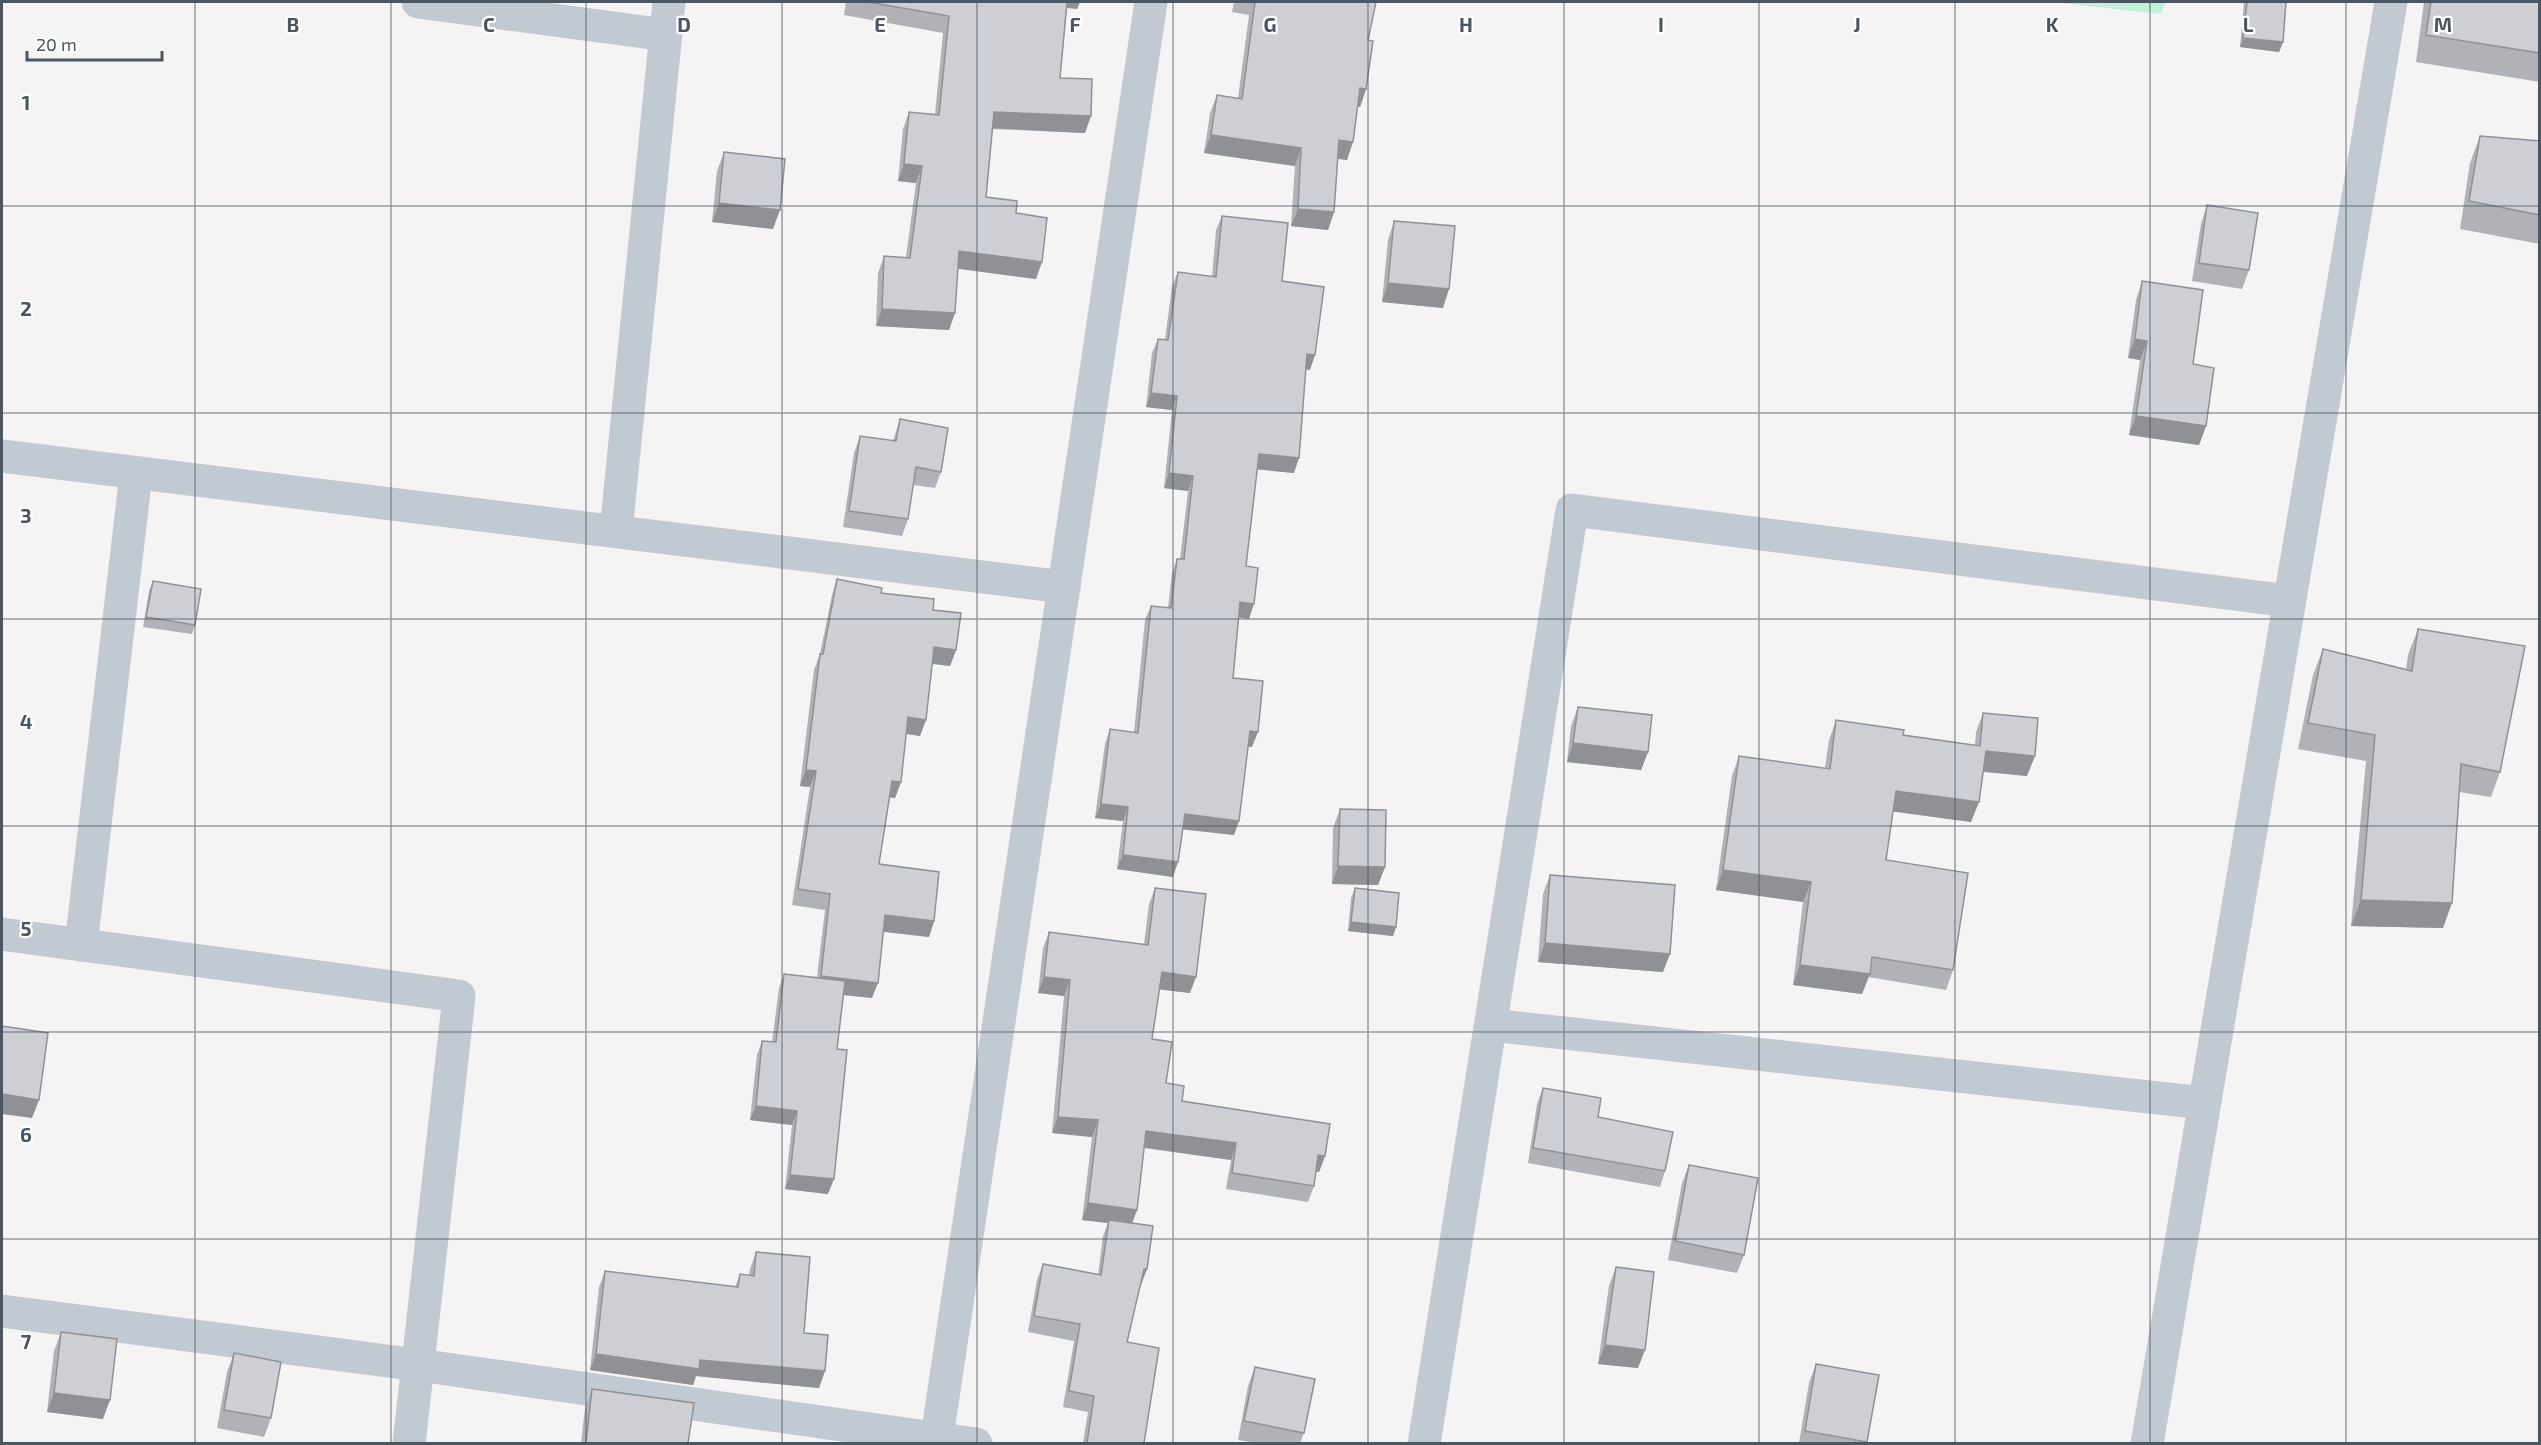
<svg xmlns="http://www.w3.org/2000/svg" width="2541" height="1445" viewBox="0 0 2541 1445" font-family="'Exo 2',sans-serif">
<rect width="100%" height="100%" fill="#f5f3f3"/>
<path fill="#c3f1d5" d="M 2052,2 L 2166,2 L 2160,14 Z"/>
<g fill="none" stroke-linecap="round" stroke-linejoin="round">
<g stroke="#c1cad2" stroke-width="33">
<path d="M 418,2 L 666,35"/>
<path d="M 2,456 L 1064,587"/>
<path d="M 616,531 L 669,2"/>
<path d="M 2,934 L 459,996 L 409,1444"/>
<path d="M 81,945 L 136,474"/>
<path d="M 1491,1025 L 2204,1103"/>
<path d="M 2,1311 L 418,1365 L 976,1444"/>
<path d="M 936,1444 L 1151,2"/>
<path d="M 1424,1444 L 1572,510 L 2289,601"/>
<path d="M 2147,1444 L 2391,2"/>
</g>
</g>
<g fill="#b0b2b7">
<path d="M 846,2 L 1080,2 L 1077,9 L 1067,8 L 1060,78 L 1085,133 L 992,129 L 986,197 L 1016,213 L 1036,279 L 958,268 L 949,330 L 876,326 L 878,273 L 884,256 L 906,257 L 916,183 L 898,181 L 903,129 L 909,112 L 935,114 L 943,33 L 844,15 Z"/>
<path d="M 1234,2 L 1376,2 L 1368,40 L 1366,89 L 1360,107 L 1358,106 L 1347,160 L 1338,159 L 1334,212 L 1328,230 L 1291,226 L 1295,166 L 1204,153 L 1210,113 L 1217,95 L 1238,98 L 1249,15 L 1232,12 Z"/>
<path d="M 2244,2 L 2286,2 L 2283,42 L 2279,52 L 2240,47 Z"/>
<path d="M 2424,2 L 2540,2 L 2540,82 L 2416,62 Z"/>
<path d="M 2480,136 L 2540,141 L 2540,244 L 2460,229 L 2470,163 Z"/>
<path d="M 724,152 L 773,229 L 712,222 L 717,171 Z"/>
<path d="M 2207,205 L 2249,270 L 2242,289 L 2192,281 L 2201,224 Z"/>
<path d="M 1222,216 L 1282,281 L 1310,370 L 1306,369 L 1294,473 L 1257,469 L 1246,566 L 1249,619 L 1239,617 L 1233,678 L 1252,747 L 1248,746 L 1234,835 L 1183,829 L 1173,877 L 1117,869 L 1123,821 L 1095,818 L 1105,744 L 1110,729 L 1134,732 L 1145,620 L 1151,606 L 1168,608 L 1172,573 L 1177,559 L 1180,559 L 1188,491 L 1164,488 L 1172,410 L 1146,407 L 1152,353 L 1158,339 L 1165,340 L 1172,286 L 1178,272 L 1212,277 L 1216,230 Z"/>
<path d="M 1394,221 L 1443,308 L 1382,302 L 1388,240 Z"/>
<path d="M 2142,281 L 2193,364 L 2206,426 L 2199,445 L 2129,435 L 2140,360 L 2128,358 L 2136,300 Z"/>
<path d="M 900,419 L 941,472 L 935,488 L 913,485 L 908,519 L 902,536 L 843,527 L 854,453 L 860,436 L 893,441 Z"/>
<path d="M 837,579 L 881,593 L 933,610 L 956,650 L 950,666 L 932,664 L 920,736 L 906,734 L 901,782 L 895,798 L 890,797 L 879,864 L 934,921 L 929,937 L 883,932 L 872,998 L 843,995 L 837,1049 L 828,1194 L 785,1189 L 792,1125 L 750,1120 L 757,1055 L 762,1041 L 772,1042 L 779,988 L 784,974 L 817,977 L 825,910 L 792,905 L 810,787 L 800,786 L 814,670 L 820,654 L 832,595 Z"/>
<path d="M 153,581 L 195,625 L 192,634 L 143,627 L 149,591 Z"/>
<path d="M 2418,629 L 2500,772 L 2491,797 L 2459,792 L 2443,928 L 2351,926 L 2366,761 L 2298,749 L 2313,675 L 2323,649 L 2406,670 L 2408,655 Z"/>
<path d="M 1578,707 L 1648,752 L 1641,770 L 1567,762 L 1571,726 Z"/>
<path d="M 1983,713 L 2027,776 L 1983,772 L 1971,822 L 1893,811 L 1886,860 L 1953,970 L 1946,990 L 1868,977 L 1862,994 L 1793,985 L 1803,902 L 1716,890 L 1732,776 L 1739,756 L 1825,768 L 1829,740 L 1836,720 L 1903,735 L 1975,745 L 1976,732 Z"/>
<path d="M 1340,809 L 1385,867 L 1378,885 L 1332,884 L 1333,828 Z"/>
<path d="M 1550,875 L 1663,972 L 1538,962 L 1543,894 Z"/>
<path d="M 1155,888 L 1190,993 L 1159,989 L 1152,1039 L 1166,1083 L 1182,1101 L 1325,1156 L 1319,1172 L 1316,1171 L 1314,1186 L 1308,1202 L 1226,1189 L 1231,1160 L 1144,1148 L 1137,1210 L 1132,1223 L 1147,1269 L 1140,1285 L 1127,1342 L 1144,1443 L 1083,1443 L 1088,1412 L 1063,1407 L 1074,1341 L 1028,1332 L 1037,1280 L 1043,1264 L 1098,1275 L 1103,1236 L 1108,1223 L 1082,1220 L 1092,1137 L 1052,1133 L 1064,996 L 1038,993 L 1043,948 L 1049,932 L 1144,944 L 1149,904 Z"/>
<path d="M 1355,888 L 1396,927 L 1393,936 L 1348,931 L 1351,898 Z"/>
<path d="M 1543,1088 L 1598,1117 L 1665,1171 L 1660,1187 L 1528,1163 L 1537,1104 Z"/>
<path d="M 1689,1165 L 1744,1255 L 1737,1273 L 1668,1260 L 1682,1183 Z"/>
<path d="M 756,1252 L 804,1333 L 819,1388 L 696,1376 L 693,1385 L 590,1370 L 599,1287 L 605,1271 L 735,1287 L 740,1274 L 749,1275 L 750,1269 Z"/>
<path d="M 1616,1267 L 1638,1368 L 1598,1364 L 1609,1286 Z"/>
<path d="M 61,1332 L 103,1419 L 47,1412 L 54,1351 Z"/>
<path d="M 234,1353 L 271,1418 L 264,1437 L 217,1428 L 227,1372 Z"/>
<path d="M 1816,1364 L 1879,1375 L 1867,1443 L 1799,1443 L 1809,1383 Z"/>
<path d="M 1255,1367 L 1304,1433 L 1300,1443 L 1256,1443 L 1238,1440 L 1248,1386 Z"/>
<path d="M 592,1389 L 688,1443 L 581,1443 L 585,1408 Z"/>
</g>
<g fill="#909195">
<path d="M 1064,2 L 1080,2 L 1077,9 L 1062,7 Z"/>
<path d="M 2243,38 L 2283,42 L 2279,52 L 2240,47 Z"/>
<path d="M 1360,88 L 1366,89 L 1360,107 L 1354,106 Z"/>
<path d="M 994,112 L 1091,116 L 1085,133 L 988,128 Z"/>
<path d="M 1211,135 L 1301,148 L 1295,166 L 1204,153 Z"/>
<path d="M 1339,140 L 1353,142 L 1347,160 L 1333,158 Z"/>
<path d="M 904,164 L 922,166 L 916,183 L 898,181 Z"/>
<path d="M 719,203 L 780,210 L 773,229 L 712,222 Z"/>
<path d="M 1298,209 L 1334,212 L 1328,230 L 1291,226 Z"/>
<path d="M 959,251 L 1042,262 L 1036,279 L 952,268 Z"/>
<path d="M 1388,283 L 1449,289 L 1443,308 L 1382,302 Z"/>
<path d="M 882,309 L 955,313 L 949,330 L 876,326 Z"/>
<path d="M 2135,339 L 2147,341 L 2140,360 L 2128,358 Z"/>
<path d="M 1307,354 L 1315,355 L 1310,370 L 1302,369 Z"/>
<path d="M 1151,393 L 1177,396 L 1172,410 L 1146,407 Z"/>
<path d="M 2136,416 L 2206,426 L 2199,445 L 2129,435 Z"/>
<path d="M 1259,454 L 1299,458 L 1294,473 L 1253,469 Z"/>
<path d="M 1169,473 L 1193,476 L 1188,491 L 1164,488 Z"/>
<path d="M 1240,602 L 1254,604 L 1249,619 L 1235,617 Z"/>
<path d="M 934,647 L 956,650 L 950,666 L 929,663 Z"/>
<path d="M 908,717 L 926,720 L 920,736 L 902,733 Z"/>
<path d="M 1250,731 L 1258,732 L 1252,747 L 1244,746 Z"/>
<path d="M 1573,743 L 1648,752 L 1641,770 L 1567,762 Z"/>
<path d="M 1986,751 L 2035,756 L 2027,776 L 1979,771 Z"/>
<path d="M 806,770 L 816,771 L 810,787 L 800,786 Z"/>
<path d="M 892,781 L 901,782 L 895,798 L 886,797 Z"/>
<path d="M 1896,791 L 1979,802 L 1971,822 L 1889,811 Z"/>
<path d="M 1101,804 L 1128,807 L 1123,821 L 1095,818 Z"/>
<path d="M 1185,814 L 1239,821 L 1234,835 L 1179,829 Z"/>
<path d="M 1123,855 L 1178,862 L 1173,877 L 1117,869 Z"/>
<path d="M 1338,866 L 1385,867 L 1378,885 L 1332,884 Z"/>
<path d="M 1723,870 L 1811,882 L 1803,902 L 1716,890 Z"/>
<path d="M 2361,900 L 2452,903 L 2443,928 L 2351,926 Z"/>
<path d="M 885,915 L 934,921 L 929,937 L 879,931 Z"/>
<path d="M 1351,922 L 1396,927 L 1393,936 L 1348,931 Z"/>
<path d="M 1545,943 L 1670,954 L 1663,972 L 1538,962 Z"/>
<path d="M 1800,965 L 1870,974 L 1862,994 L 1793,985 Z"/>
<path d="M 1162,972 L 1196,977 L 1190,993 L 1156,989 Z"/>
<path d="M 821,976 L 878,983 L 872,998 L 815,992 Z"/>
<path d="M 1044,977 L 1070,980 L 1064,996 L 1038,993 Z"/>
<path d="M 2,1094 L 39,1100 L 32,1118 L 2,1114 Z"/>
<path d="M 756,1106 L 797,1111 L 792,1125 L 750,1120 Z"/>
<path d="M 1058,1117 L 1098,1120 L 1092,1137 L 1052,1133 Z"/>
<path d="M 1146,1131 L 1236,1143 L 1231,1160 L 1140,1147 Z"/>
<path d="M 1318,1155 L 1325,1156 L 1319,1172 L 1312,1171 Z"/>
<path d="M 790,1175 L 834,1179 L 828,1194 L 785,1189 Z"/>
<path d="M 1088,1203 L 1137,1210 L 1131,1226 L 1109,1220 L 1108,1223 L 1082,1220 Z"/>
<path d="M 1144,1269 L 1147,1269 L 1141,1285 L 1138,1285 Z"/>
<path d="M 1605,1345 L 1645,1350 L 1638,1368 L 1598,1364 Z"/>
<path d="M 596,1354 L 700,1360 L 825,1371 L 819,1388 L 696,1376 L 693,1385 L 590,1370 Z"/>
<path d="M 54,1393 L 110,1400 L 103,1419 L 47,1412 Z"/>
</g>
<g fill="#cdcfd5" stroke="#909195" stroke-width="1.5">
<path d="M 868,2 L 1067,2 L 1060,78 L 1092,79 L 1091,116 L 994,112 L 986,197 L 1017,201 L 1016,213 L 1047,218 L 1042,262 L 959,251 L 955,313 L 882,309 L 884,256 L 910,258 L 922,166 L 904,164 L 909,112 L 939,115 L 949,16 Z"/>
<path d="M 1255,2 L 1376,2 L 1368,40 L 1373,41 L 1366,89 L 1360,88 L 1353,142 L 1339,140 L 1334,212 L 1298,209 L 1301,148 L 1211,135 L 1217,95 L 1242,99 Z"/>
<path d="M 2247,2 L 2286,2 L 2283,42 L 2243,38 Z"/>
<path d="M 2431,2 L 2540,2 L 2540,53 L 2426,35 Z"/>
<path d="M 2480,136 L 2540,141 L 2540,215 L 2469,201 Z"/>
<path d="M 724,152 L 785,159 L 780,210 L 719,203 Z"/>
<path d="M 2207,205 L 2258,213 L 2249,270 L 2199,263 Z"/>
<path d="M 1222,216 L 1288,223 L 1282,281 L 1324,287 L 1315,355 L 1307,354 L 1299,458 L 1259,454 L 1246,566 L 1258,568 L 1254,604 L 1240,602 L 1233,678 L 1263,681 L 1258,732 L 1250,731 L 1239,821 L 1185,814 L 1178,862 L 1123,855 L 1128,807 L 1101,804 L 1110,729 L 1138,733 L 1151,606 L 1171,608 L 1177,559 L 1184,559 L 1193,476 L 1169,473 L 1177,396 L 1151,393 L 1158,339 L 1168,340 L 1178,272 L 1216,277 Z"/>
<path d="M 1394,221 L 1455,226 L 1449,289 L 1388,283 Z"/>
<path d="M 2142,281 L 2203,290 L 2193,364 L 2214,368 L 2206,426 L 2136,416 L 2147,341 L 2135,339 Z"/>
<path d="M 900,419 L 948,428 L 941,472 L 916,467 L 908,519 L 849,511 L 860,436 L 896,441 Z"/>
<path d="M 837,579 L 882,588 L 881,593 L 934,599 L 933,610 L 961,613 L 956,650 L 934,647 L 926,720 L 908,717 L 901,782 L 892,781 L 879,864 L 939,872 L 934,921 L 885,915 L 878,983 L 821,976 L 830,894 L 798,889 L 816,771 L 806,770 L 820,654 L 823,654 Z"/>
<path d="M 153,581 L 201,589 L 195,625 L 146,617 Z"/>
<path d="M 2418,629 L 2525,646 L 2500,772 L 2461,764 L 2452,903 L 2361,900 L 2375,735 L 2308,723 L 2323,649 L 2412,671 Z"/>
<path d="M 1578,707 L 1652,715 L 1648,752 L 1573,743 Z"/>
<path d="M 1983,713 L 2038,718 L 2035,756 L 1986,751 L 1979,802 L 1896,791 L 1886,860 L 1968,873 L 1953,970 L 1872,957 L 1870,974 L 1800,965 L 1811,882 L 1723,870 L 1739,756 L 1830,769 L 1836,720 L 1904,730 L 1903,735 L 1980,746 Z"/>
<path d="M 1340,809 L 1386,810 L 1385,867 L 1338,866 Z"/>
<path d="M 1550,875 L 1675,885 L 1670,954 L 1545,943 Z"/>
<path d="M 1155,888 L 1206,894 L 1196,977 L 1162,972 L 1152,1039 L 1172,1042 L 1166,1083 L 1184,1086 L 1182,1101 L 1330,1124 L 1325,1156 L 1318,1155 L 1314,1186 L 1232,1173 L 1236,1143 L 1146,1131 L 1137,1210 L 1088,1203 L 1098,1120 L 1058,1117 L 1070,980 L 1044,977 L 1049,932 L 1148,945 Z"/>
<path d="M 1355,888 L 1399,893 L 1396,927 L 1351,922 Z"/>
<path d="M 784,974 L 845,981 L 837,1049 L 847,1050 L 834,1179 L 790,1175 L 797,1111 L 756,1106 L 762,1041 L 776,1042 Z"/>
<path d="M 2,1026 L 48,1033 L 39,1100 L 2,1094 Z"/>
<path d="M 1543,1088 L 1601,1098 L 1598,1117 L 1673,1132 L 1665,1171 L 1533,1148 Z"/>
<path d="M 1689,1165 L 1758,1178 L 1744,1255 L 1675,1241 Z"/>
<path d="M 1109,1220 L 1153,1226 L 1147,1269 L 1144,1269 L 1127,1342 L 1159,1348 L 1144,1443 L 1087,1443 L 1094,1396 L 1069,1391 L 1080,1324 L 1034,1316 L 1043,1264 L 1101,1275 Z"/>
<path d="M 756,1252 L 810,1257 L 804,1333 L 828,1335 L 825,1371 L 700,1360 L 699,1369 L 596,1354 L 605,1271 L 738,1287 L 740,1274 L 754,1276 Z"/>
<path d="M 1616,1267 L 1654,1272 L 1645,1350 L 1605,1345 Z"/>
<path d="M 61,1332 L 117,1339 L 110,1400 L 54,1393 Z"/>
<path d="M 234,1353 L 281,1362 L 271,1418 L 224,1410 Z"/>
<path d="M 1816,1364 L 1879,1375 L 1867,1442 L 1805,1431 Z"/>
<path d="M 1255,1367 L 1315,1379 L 1304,1433 L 1244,1421 Z"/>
<path d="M 592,1389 L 694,1403 L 688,1443 L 586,1443 Z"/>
</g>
<path fill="none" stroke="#4a5661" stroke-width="1.5" stroke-opacity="0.55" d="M 195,2 L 195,1444M 391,2 L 391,1444M 586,2 L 586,1444M 782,2 L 782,1444M 977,2 L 977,1444M 1173,2 L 1173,1444M 1368,2 L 1368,1444M 1564,2 L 1564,1444M 1759,2 L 1759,1444M 1955,2 L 1955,1444M 2150,2 L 2150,1444M 2346,2 L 2346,1444M 2,206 L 2540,206M 2,413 L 2540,413M 2,619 L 2540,619M 2,826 L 2540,826M 2,1032 L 2540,1032M 2,1239 L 2540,1239"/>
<g font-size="20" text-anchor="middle" font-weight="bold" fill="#4a5661" stroke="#fff" stroke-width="4.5" stroke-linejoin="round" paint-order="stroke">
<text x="293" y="32">B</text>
<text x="489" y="32">C</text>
<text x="684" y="32">D</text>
<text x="880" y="32">E</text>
<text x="1075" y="32">F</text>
<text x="1270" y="32">G</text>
<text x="1466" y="32">H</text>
<text x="1661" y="32">I</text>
<text x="1857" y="32">J</text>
<text x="2052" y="32">K</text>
<text x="2248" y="32">L</text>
<text x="2443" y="32">M</text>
<text x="26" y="110">1</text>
<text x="26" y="316">2</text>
<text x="26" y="523">3</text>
<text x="26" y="729">4</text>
<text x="26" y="936">5</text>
<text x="26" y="1142">6</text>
<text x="26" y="1349">7</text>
</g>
<rect width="2541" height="1445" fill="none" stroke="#4a5661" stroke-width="6"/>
<path d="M27 51v9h135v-9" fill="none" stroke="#4a5661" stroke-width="3"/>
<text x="36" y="51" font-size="18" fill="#4a5661" stroke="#ffffff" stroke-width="4.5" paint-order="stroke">20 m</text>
</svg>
